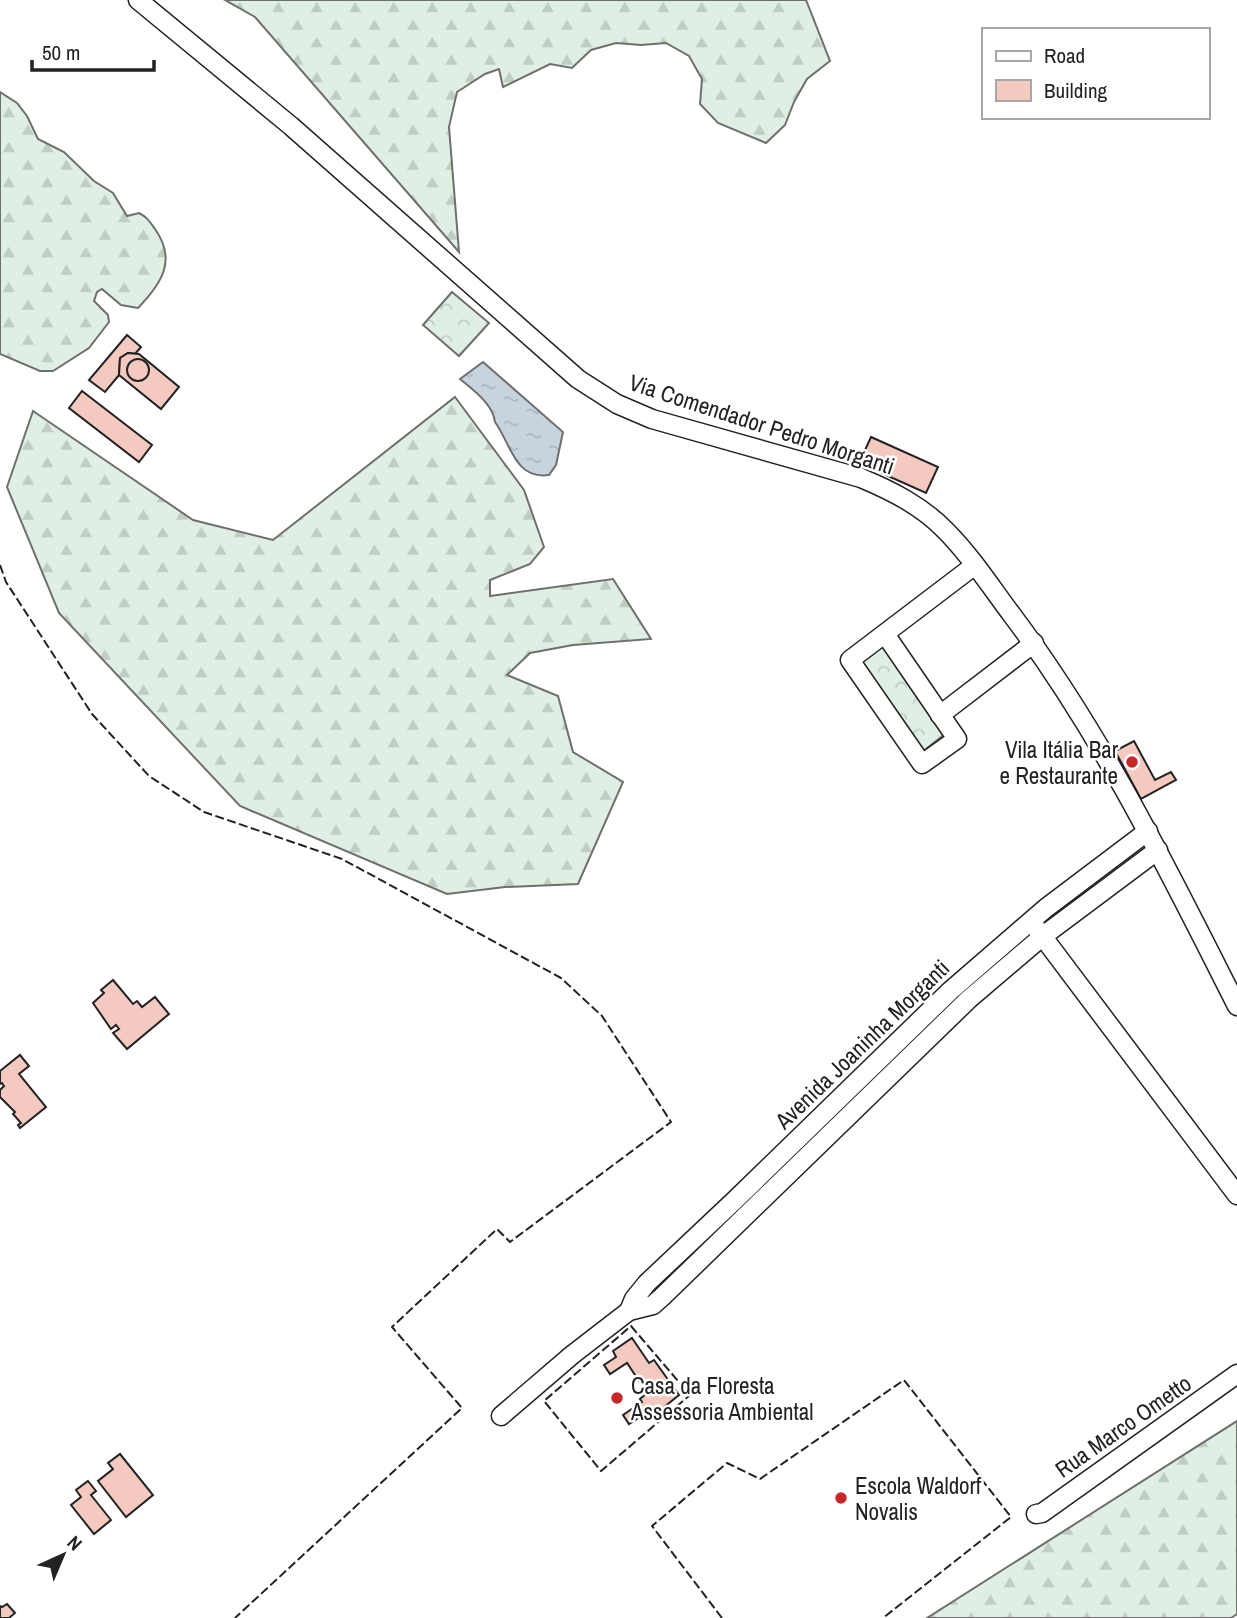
<svg xmlns="http://www.w3.org/2000/svg" width="1237" height="1618" viewBox="0 0 1237 1618" font-family="'Archivo Narrow',sans-serif">
<defs>
<pattern id="forest-firs" width="22" height="20" patternUnits="userSpaceOnUse" patternTransform="scale(1.75)"><rect width="22" height="20" fill="#e0efe3"/><path d="M5 1l3.5 6h-7zM16 11l3.5 6h-7z" fill="#c0cdc2"/></pattern>
<pattern id="park-crowns" width="20" height="18" patternUnits="userSpaceOnUse" patternTransform="scale(1.75)"><rect width="20" height="18" fill="#e0efe3"/><path d="M2 6a3 3 0 1 1 6 0M12 15a3 3 0 1 1 6 0" fill="none" stroke="#c0cdc2"/></pattern>
<pattern id="water-ripples" width="26" height="14" patternUnits="userSpaceOnUse" patternTransform="scale(1.75)"><rect width="26" height="14" fill="#c7d3dd"/><path d="M2 4q2-2 4 0t4 0M15 11q2-2 4 0t4 0" fill="none" stroke="#abb5bd"/></pattern>
</defs>
<rect width="100%" height="100%" fill="#fff"/>
<g fill="url(#forest-firs)" stroke="#6f6f6f" stroke-width="2">
<path d="M 225,0 L 806,0 L 830,61 L 807,79 L 794,102 L 785,125 L 766,143 L 718,123 L 700,104 L 702,79 L 689,56 L 666,43 L 641,45 L 616,43 L 591,50 L 572,68 L 550,64 L 503,87 L 499,69 L 485,74 L 457,92 L 449,127 L 459,252 L 255,17 Z"/>
<path d="M 0,92 L 17,103 L 27,116 L 38,139 L 64,152 L 94,181 L 113,193 L 127,216 L 139,213 C 147,217 150,222 155,229 C 177,260 162,283 138,308 L 121,305 L 102,289 L 97,292 L 94,301 L 108,315 L 109,322 L 89,348 L 53,371 L 40,371 L 0,354 Z"/>
<path d="M 455,397 L 524,490 L 544,547 L 530,564 L 490,580 L 490,596 L 613,579 L 651,639 L 573,645 L 530,653 L 507,675 L 558,696 L 573,752 L 623,782 L 578,884 L 505,887 L 447,894 L 240,806 L 59,613 L 7,487 L 33,411 L 193,520 L 273,540 Z"/>
<path d="M 1237,1421 L 1237,1614 L 1231,1618 L 927,1618 Z"/>
</g>
<g fill="url(#park-crowns)" stroke="#6f6f6f" stroke-width="2">
<path d="M 452,292 L 489,323 L 459,356 L 423,325 Z"/>
<path d="M 884,641 L 946,733 L 921,753 L 857,661 Z"/>
</g>
<path fill="url(#water-ripples)" stroke="#6f6f6f" stroke-width="2" d="M 483,362 L 563,432 L 556,465 L 549,475 C 515,480 511,444 495,422 C 493,404 473,390 460,379 Z"/>
<g fill="#f3c9c0" stroke="#222" stroke-width="2">
<path d="M 127,335 L 141,347 L 135,354 L 128,353 L 120,358 L 119,375 L 105,392 L 89,380 Z"/>
<path d="M 128,353 L 139,354 L 179,387 L 161,409 L 119,375 L 120,358 Z"/>
<circle cx="138" cy="370" r="11"/>
<path d="M 82,391 L 152,445 L 139,462 L 69,408 Z"/>
<path d="M 871,437 L 938,467 L 926,493 L 859,463 Z"/>
<path d="M 1134,741 L 1155,780 L 1171,772 L 1176,780 L 1141,799 L 1115,751 Z"/>
<path d="M 113,980 L 133,1004 L 137,1001 L 142,1007 L 155,997 L 169,1014 L 127,1049 L 113,1033 L 119,1029 L 116,1025 L 111,1029 L 93,1003 L 104,993 L 101,990 Z"/>
<path d="M 20,1055 L 29,1066 L 19,1074 L 46,1107 L 20,1128 L 18,1125 L 21,1123 L 13,1114 L 15,1112 L 0,1097 L 0,1090 L 4,1086 L 2,1083 L 0,1084 L 0,1071 Z"/>
<path d="M 632,1338 L 649,1363 L 654,1360 L 679,1395 L 653,1416 L 649,1411 L 629,1424 L 623,1415 L 642,1402 L 640,1399 L 647,1393 L 627,1363 L 610,1374 L 604,1365 L 616,1357 L 613,1351 Z"/>
<path d="M 120,1454 L 153,1495 L 126,1517 L 98,1481 L 113,1469 L 108,1463 Z"/>
<path d="M 88,1481 L 96,1491 L 91,1495 L 111,1520 L 94,1534 L 71,1505 L 81,1497 L 76,1490 Z"/>
<path d="M 7,1604 L 15,1613 L 9,1618 L 0,1618 L 0,1606 L 2,1607 Z"/>
</g>
<g fill="none" stroke-linecap="round" stroke-linejoin="round">
<defs>
<g id="minor">
<path d="M 138,0 L 291,126 L 578,379 L 617,404 L 652,419 L 861,478 C 892,491 922,506 946,531 C 971,556 991,587 1012,615 C 1103,736 1169,872 1237,1006"/>
<path d="M 885,634 L 957,739 L 922,764 L 850,660 L 975,565"/>
<path d="M 940,715 L 1034,643"/>
<path d="M 1037,929 L 1237,1195"/>
<path d="M 629,1311 L 653,1305 L 662,1297 L 969,999 L 1043,936 L 1158,850"/>
<path d="M 501,1416 L 572,1355 L 629,1311 L 634,1299 L 647,1283 L 734,1201 L 950,991 L 1046,908 L 1148,831"/>
<path d="M 1036,1514 L 1042,1513 L 1237,1374"/>
</g>
</defs>
<use href="#minor" stroke="#222" stroke-width="21"/>
<use href="#minor" stroke="#fff" stroke-width="18"/>
<g stroke="#222" stroke-width="2" stroke-dasharray="9 3.5" stroke-linecap="butt">
<path d="M 0,565 L 6,582 L 92,714 L 149,776 L 204,812 L 342,859 L 561,978 L 602,1016 L 671,1122 L 510,1242 L 497,1229 L 392,1327 L 462,1408 L 235,1618"/>
<path d="M 631,1326 L 690,1395 L 601,1471 L 544,1401 Z"/>
<path d="M 722,1618 L 652,1526 L 727,1463 L 760,1479 L 904,1380 L 1011,1517 L 883,1618"/>
</g>
</g>
<g fill="#c62828" stroke="#fff" stroke-width="2.5">
<circle cx="1132" cy="762" r="7"/>
<circle cx="617" cy="1398" r="7"/>
<circle cx="841" cy="1498" r="7"/>
</g>
<g text-anchor="middle" dominant-baseline="central" stroke-width="5" stroke-linejoin="round" paint-order="stroke">
<g font-size="23" fill="#222" stroke="#fff">
<text transform="translate(762 424) rotate(18)">Via Comendador Pedro Morganti</text>
<text transform="translate(862 1044) rotate(-44)">Avenida Joaninha Morganti</text>
<text transform="translate(1123 1426) rotate(-35)">Rua Marco Ometto</text>
</g>
<g font-size="23" fill="#222" stroke="#fff" text-anchor="start">
<text x="1118" y="749" text-anchor="end">Vila Itália Bar<tspan x="1118" dy="26">e Restaurante</tspan></text>
<text x="631" y="1385">Casa da Floresta<tspan x="631" dy="26">Assessoria Ambiental</tspan></text>
<text x="855" y="1485">Escola Waldorf<tspan x="855" dy="26">Novalis</tspan></text>
</g>
</g>
<rect x="982" y="28" width="228" height="91" fill="#ffffff" stroke="#a7a7a7" stroke-width="2"/>
<rect x="996" y="51" width="35" height="10" fill="#ffffff" stroke="#a7a7a7" stroke-width="2"/>
<text x="1044" y="63" font-size="21" fill="#222222">Road</text>
<rect x="996" y="80" width="35" height="21" fill="#f3c9c0" stroke="#a7a7a7" stroke-width="2"/>
<text x="1044" y="98" font-size="21" fill="#222222">Building</text>
<g transform="translate(63 1555) rotate(44)" stroke="#ffffff" stroke-width="5" paint-order="stroke">
<path d="M0-5L12 26L0 18L-12 26Z" fill="#222222"/>
<text y="-10" font-size="19" font-weight="bold" text-anchor="middle" fill="#222222">N</text>
</g>
<path d="M32 60v10h122v-10" fill="none" stroke="#222222" stroke-width="3.5"/>
<text x="42" y="60" font-size="21" fill="#222222" stroke="#ffffff" stroke-width="5" paint-order="stroke">50 m</text>
</svg>
